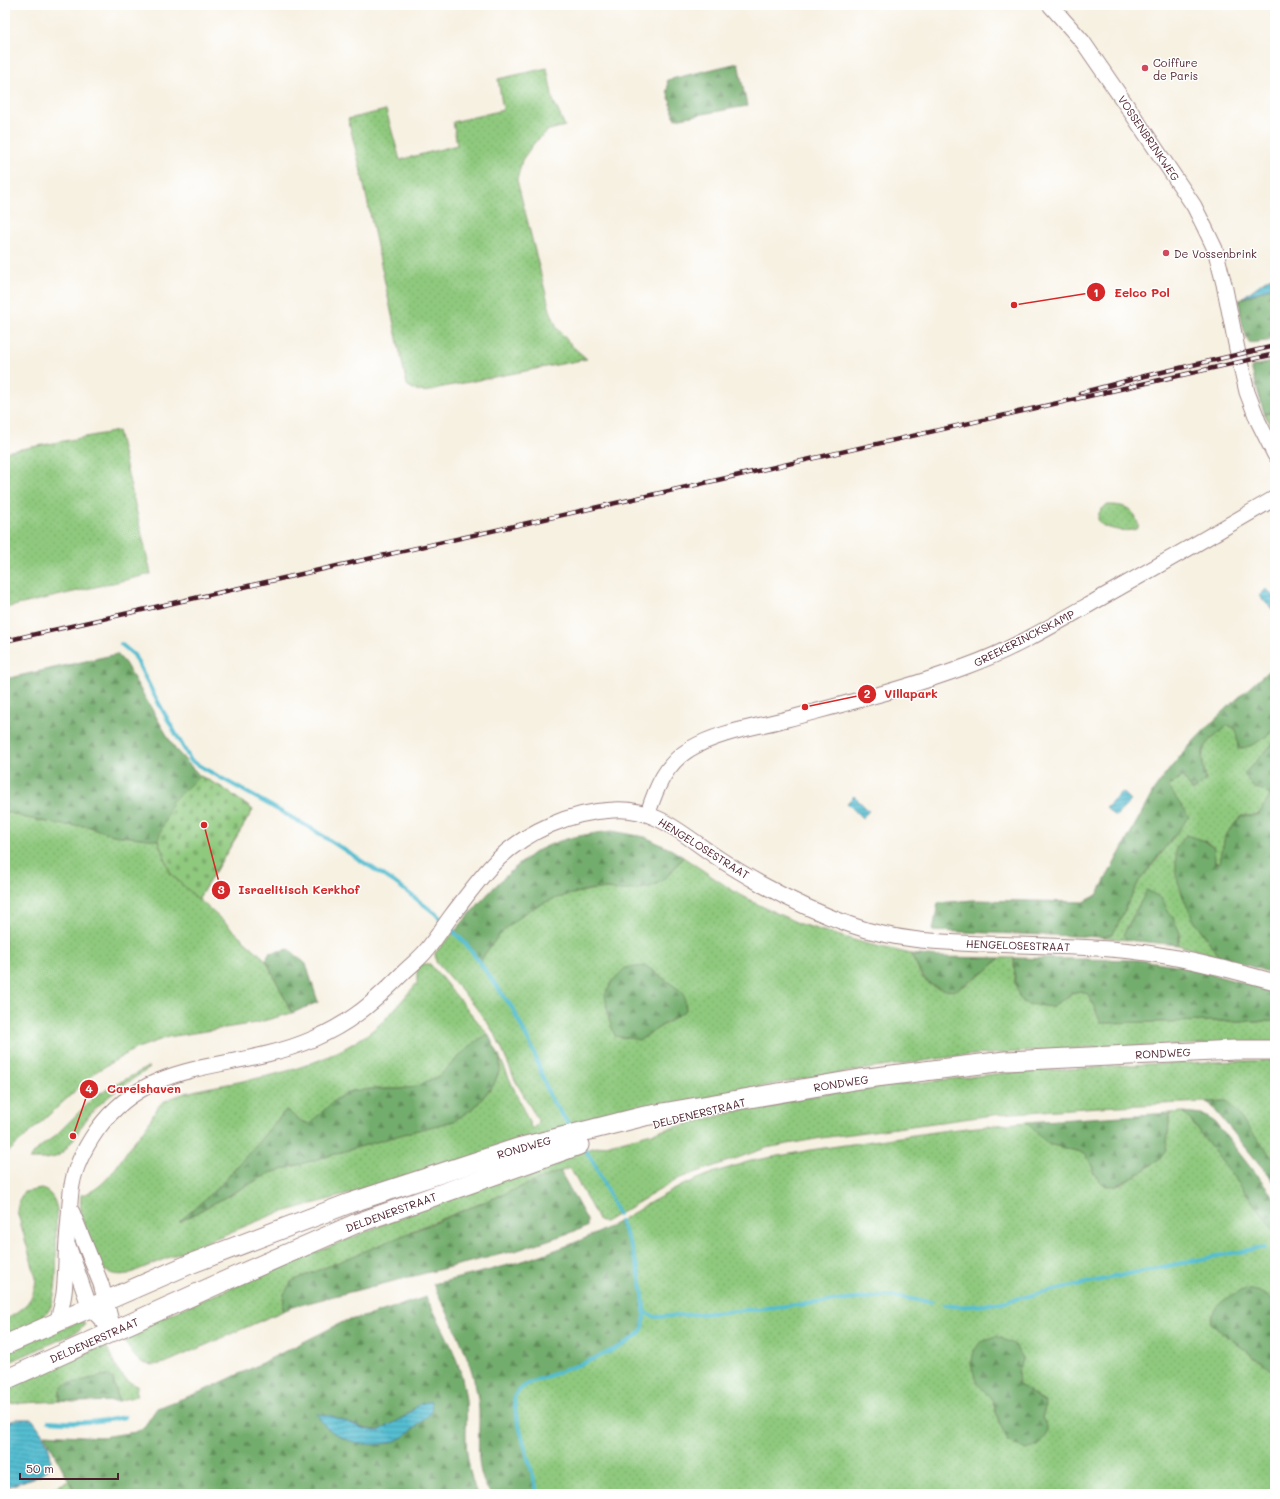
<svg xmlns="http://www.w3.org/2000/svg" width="1280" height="1499" viewBox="0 0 1280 1499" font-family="Mali,sans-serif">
<defs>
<pattern id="grass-dots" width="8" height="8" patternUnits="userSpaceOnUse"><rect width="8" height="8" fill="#8fc97e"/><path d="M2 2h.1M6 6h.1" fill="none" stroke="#7dac6d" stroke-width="1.8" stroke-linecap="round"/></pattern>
<pattern id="forest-firs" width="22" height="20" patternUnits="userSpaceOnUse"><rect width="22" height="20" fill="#73ad6d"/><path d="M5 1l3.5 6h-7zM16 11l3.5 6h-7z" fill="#608c5a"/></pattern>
<pattern id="cemetery-stones" width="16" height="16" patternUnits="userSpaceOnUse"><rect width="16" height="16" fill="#8fc97e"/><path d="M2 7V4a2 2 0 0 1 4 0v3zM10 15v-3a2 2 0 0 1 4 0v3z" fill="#7dac6d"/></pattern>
<pattern id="water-rules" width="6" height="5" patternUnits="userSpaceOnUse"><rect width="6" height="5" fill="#55bed1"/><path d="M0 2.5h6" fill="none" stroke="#489aaa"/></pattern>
</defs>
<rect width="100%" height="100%" fill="#fff"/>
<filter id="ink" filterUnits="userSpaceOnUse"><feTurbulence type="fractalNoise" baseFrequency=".025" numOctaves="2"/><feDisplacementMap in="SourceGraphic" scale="8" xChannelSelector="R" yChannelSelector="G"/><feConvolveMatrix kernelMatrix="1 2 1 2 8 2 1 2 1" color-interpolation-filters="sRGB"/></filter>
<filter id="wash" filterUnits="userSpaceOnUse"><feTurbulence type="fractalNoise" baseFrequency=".012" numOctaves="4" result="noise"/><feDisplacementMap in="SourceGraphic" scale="16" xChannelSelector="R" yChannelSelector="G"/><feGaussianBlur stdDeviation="0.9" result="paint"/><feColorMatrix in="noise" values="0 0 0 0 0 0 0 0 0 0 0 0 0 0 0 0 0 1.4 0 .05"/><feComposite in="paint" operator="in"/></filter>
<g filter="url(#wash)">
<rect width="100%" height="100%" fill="#f7f1e2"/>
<g fill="url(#grass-dots)" stroke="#6c7454" fill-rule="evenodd">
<path d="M 547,68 L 553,100 L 565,126 L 549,130 L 535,142 L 522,160 L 517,180 L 550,310 L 557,328 L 572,346 L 587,359 L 438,388 C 427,394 416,392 407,385 L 360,167 L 348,119 L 386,110 L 400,160 L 457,145 L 453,122 L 503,110 L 498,79 Z"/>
<path d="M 1264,413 L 1275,413 L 1275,434 Z"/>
<path d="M 118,431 L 151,574 L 5,608 L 5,452 Z"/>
<path d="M 1108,505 C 1120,505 1131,506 1136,518 C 1137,522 1139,524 1138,528 C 1131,533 1112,530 1104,526 C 1093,521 1099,508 1108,505 Z"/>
<path d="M 1275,712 L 1275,741 L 1244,774 L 1254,788 L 1264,790 L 1271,796 L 1259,814 L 1252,816 L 1241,816 L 1225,836 L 1220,863 L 1215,863 L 1214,848 L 1205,841 L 1186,836 L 1193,919 L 1220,957 L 1178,945 L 1180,933 L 1140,903 L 1124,934 L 1127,940 L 1102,937 L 1113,933 L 1139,881 L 1162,853 L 1168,786 L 1183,777 L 1193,791 L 1206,780 C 1199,745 1201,747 1228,725 L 1236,729 Z"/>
<path d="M 5,811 L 26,818 L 64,825 L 87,826 L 113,835 L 158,840 L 171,874 L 266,960 L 292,1013 L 256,1023 L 168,1037 L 135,1049 L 97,1071 L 5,1155 Z"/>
<path d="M 683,857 L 732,890 L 759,905 L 800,924 L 864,943 L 911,954 L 922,977 L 928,983 L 937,988 L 964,986 L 986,971 L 1000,958 L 1014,958 L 1015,982 L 1019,996 L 1051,1007 L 1075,992 L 1082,991 L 1089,995 L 1101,1023 L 1217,1021 L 1275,1021 L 1275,1042 L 1085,1048 L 958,1056 L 819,1076 L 717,1095 L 275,1214 L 128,1274 C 117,1276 109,1274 100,1267 L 80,1214 L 81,1195 C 107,1189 118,1162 133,1143 C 137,1137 142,1132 146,1127 C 151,1121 157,1105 163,1102 C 187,1089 222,1086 248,1080 C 292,1072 332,1059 369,1033 C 387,1020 402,1000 417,983 L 417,970 L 422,964 L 430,964 L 488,1034 L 472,1044 L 439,1076 L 414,1087 L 399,1089 L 371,1089 L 352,1091 L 345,1094 L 335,1100 L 309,1124 L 301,1121 L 286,1110 L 222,1184 L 181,1221 L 270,1173 L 414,1131 L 454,1121 L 475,1107 L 494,1084 L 500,1069 L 500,1058 L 532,1129 L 539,1122 L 515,1080 L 497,1038 L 489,1025 L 474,1005 L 436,962 L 435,953 L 454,932 L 467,945 L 480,962 L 491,944 L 504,929 L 524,912 L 553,898 L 595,889 L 622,890 L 645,888 L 670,874 ZM 646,966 L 683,993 L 686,1010 L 640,1040 Z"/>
<path d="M 1275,1060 L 1275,1160 L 1226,1101 L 1098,1107 L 1001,1114 L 821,1138 L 766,1148 L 680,1178 L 605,1222 L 599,1221 L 570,1168 L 419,1228 L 284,1294 L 283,1311 L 165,1363 C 139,1370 132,1356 123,1335 L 195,1303 L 449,1197 L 562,1156 L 754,1107 L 827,1093 L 1003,1073 L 1148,1064 Z"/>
<path d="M 148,1067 L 150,1068 C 131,1080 103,1098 89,1116 C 80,1127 71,1147 59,1155 C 52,1160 38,1159 29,1159 L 39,1148 L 56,1135 L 95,1096 Z"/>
<path d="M 1184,1112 L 1275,1231 L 1275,1301 L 1260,1292 L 1216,1307 L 1211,1317 L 1211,1324 L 1275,1373 L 1275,1494 L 538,1494 L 516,1415 L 514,1397 L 518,1391 L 529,1383 L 609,1353 L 643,1328 C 646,1288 637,1257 620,1221 L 651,1202 L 683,1185 L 715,1172 L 751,1161 L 817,1149 L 948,1130 L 1026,1122 L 1048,1144 L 1081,1152 L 1087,1155 L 1097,1178 L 1122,1184 L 1152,1165 L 1167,1143 L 1170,1113 ZM 1018,1372 L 1018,1385 L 1046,1403 L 1042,1418 L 1047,1426 L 999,1422 L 992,1399 Z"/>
<path d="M 41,1189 C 51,1191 55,1200 57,1209 C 58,1215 56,1222 56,1228 C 56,1248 60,1298 47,1313 C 37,1325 20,1331 5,1337 L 5,1320 C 23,1310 35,1300 36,1278 L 17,1211 L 19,1200 L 24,1192 Z"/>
<path d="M 79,1322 L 84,1322 L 85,1324 L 81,1329 L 73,1334 L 5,1364 L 5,1351 Z"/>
<path d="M 105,1343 C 114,1362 117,1377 137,1386 L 136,1396 L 119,1401 L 113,1379 L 107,1375 L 82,1381 L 60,1389 L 60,1401 L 5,1404 L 5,1390 Z"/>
<path d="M 69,1481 L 76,1494 L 39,1494 L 42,1493 Z"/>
</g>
<g fill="url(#forest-firs)" stroke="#5e664c" fill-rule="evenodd">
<path d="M 738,63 L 747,106 L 675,119 L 667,90 L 668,87 L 667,80 Z"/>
<path d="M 1275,286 L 1275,340 L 1250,343 C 1243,335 1240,311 1239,300 Z"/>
<path d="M 1275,361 L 1275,413 L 1264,413 L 1251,367 Z"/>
<path d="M 117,654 L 125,663 L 175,749 L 200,776 L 223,788 L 253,810 L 198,899 L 171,874 L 158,840 L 113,835 L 87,826 L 64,825 L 26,818 L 5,811 L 5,679 Z"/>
<path d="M 1275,665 L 1275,712 L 1273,714 L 1275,729 C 1262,740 1255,746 1238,749 L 1236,729 L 1228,725 C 1201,747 1199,746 1206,780 L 1193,791 L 1183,777 L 1168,786 L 1189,817 L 1139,881 L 1113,934 L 1102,937 L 933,931 L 938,903 L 973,900 L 1084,902 L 1097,895 L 1154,790 C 1187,742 1232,703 1275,665 Z"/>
<path d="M 1275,741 L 1275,974 L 1220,957 L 1193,919 L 1183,897 L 1176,875 L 1176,848 L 1186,835 L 1205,841 L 1214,848 L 1215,863 L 1220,863 L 1225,836 L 1241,816 L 1252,816 L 1259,814 L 1270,796 L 1264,790 L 1254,788 L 1244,774 Z"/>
<path d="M 612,831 L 645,837 L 672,850 L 683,857 C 664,883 654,891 620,890 C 612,890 604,888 596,889 C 588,889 579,892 572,894 C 528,904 503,925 480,962 L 467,945 L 454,932 C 477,906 498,880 526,859 C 530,856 535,851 541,849 C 564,837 587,834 612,831 Z"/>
<path d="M 1147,890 L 1161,898 L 1173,918 L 1180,933 L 1178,945 L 1127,940 L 1123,935 Z"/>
<path d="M 289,949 L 306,964 L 318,1002 L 292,1013 L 266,960 L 269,953 Z"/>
<path d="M 911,954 L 939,957 L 1000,958 L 986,971 L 954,991 C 925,988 923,978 911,954 Z"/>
<path d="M 1014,958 L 1138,960 L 1178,965 L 1275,992 L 1275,1021 L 1217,1021 L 1101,1023 L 1089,995 L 1082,991 L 1075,992 L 1051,1007 L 1028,1004 L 1024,1003 L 1019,997 L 1015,982 Z"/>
<path d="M 646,966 L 684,993 L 686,1010 L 640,1040 L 615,1036 L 609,1020 L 605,995 L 613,980 L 625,968 Z"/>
<path d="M 488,1034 L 500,1058 L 500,1069 L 494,1084 L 475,1107 L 454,1121 L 414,1131 L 270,1173 L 179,1222 L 222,1184 L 286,1110 L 301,1121 L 309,1124 L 335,1100 L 345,1094 L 352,1091 L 371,1089 L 399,1089 L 414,1087 L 439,1076 L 472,1044 Z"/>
<path d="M 1227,1101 L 1275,1160 L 1275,1183 L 1210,1104 L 1206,1102 Z"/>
<path d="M 1184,1112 L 1202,1114 L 1215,1122 L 1275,1199 L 1275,1231 Z"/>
<path d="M 1170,1113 L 1167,1143 L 1165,1151 L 1159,1159 L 1136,1176 L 1115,1186 L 1107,1186 L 1100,1182 L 1093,1172 L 1093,1168 L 1086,1155 L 1081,1152 L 1048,1144 L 1026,1122 Z"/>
<path d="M 560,1171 L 587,1220 L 587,1227 L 518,1250 L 334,1296 L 293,1307 L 283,1311 L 284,1294 L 292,1281 Z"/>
<path d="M 620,1221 C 635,1251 647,1284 644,1318 C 643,1322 644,1326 642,1329 C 624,1353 558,1372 529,1383 L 518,1391 L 514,1397 L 516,1415 L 538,1494 L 491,1494 C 473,1472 480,1437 479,1410 C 476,1365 453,1324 433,1284 C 497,1269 563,1253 620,1221 Z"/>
<path d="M 1246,1289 L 1260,1292 L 1275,1301 L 1275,1373 L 1211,1324 C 1210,1304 1231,1296 1246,1289 Z"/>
<path d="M 426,1297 C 441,1325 459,1356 464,1388 C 468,1405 466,1422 466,1440 C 467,1459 470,1476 477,1494 L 76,1494 L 44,1434 L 101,1437 L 136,1432 L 144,1427 L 157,1408 L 203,1391 L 250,1369 L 345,1321 L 367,1316 ZM 414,1408 L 412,1430 L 395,1441 L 373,1445 L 332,1416 C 370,1431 380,1440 414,1408 Z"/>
<path d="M 997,1336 L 1015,1345 L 1023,1360 L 1018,1372 L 1019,1385 L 1046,1403 L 1042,1418 L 1047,1426 L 1047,1433 L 1038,1446 L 1027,1450 L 1008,1441 L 999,1422 L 992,1399 L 977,1383 L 971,1365 L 974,1351 L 981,1341 Z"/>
<path d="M 107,1375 L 113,1379 L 119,1401 L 75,1402 L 60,1401 L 60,1389 L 66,1384 Z"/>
</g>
<path fill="url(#cemetery-stones)" stroke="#6c7454" d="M 200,776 L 223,788 L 253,810 L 198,899 L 171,874 L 158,840 L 172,801 Z"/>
<g fill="url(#water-rules)" stroke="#506e7e">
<path d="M 1275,276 L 1275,286 L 1242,298 L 1267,279 Z"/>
<path d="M 1266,589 L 1275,598 L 1274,611 L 1259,596 Z"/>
<path d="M 1122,792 L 1131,801 L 1115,817 L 1106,808 Z"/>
<path d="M 854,796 L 869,811 L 862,818 L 847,803 Z"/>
<path d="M 431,1401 L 432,1412 C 420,1423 409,1435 395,1441 C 369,1451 329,1440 317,1414 L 332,1416 L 365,1429 L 378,1431 L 403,1418 L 420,1404 Z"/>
<path d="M 16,1419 L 32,1419 C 43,1433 54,1450 50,1468 L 40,1475 L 5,1488 L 5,1424 Z"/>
</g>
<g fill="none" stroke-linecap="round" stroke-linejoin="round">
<g stroke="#55bed1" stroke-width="4">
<path d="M 121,644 L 134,655 L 153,693 L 191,761 L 312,829 L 394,882 L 436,914 L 467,945 L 513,1009 L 533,1050 L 550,1097 L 572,1129"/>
<path d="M 583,1146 L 596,1167 L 618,1214"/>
<path d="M 944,1305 C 982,1311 1030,1295 1067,1287 C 1133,1273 1198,1259 1265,1247"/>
<path d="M 644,1312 L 656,1317 L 726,1312 L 885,1296 L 898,1297 L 931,1302"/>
<path d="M 49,1421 C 76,1423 98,1423 125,1417"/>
<path d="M 538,1494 L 516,1415 L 514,1397 L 518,1391 L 529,1383 C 552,1374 636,1348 643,1327 C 645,1321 644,1312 644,1306 C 642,1275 633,1248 620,1221"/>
</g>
</g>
</g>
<g filter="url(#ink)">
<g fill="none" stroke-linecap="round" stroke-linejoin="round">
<defs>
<g id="tertiary">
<path d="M 1050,5 L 1083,42 L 1127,106 L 1194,206 L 1205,228 L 1215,249 L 1224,284 L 1237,349 L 1247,392 L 1258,421 L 1275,455"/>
<path d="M 648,813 C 656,788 666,763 690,749 C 718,732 756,727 787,719 C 847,703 909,688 967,666 C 1014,649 1057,623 1099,599 C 1158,566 1217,532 1275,498"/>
<path d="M 72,1212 L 101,1284 L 114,1332"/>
<path d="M 69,1248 L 90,1308 L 113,1331"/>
<path d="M 57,1322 C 65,1299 65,1285 66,1262 C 66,1246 68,1231 69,1216 C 70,1206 70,1195 72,1185 C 75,1166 86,1146 97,1130 C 141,1069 201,1070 267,1054 C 298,1047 332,1033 357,1014 C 374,1002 389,987 403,973 C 410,966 419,959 425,952 C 435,940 443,927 452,915 C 466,897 480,877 496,861 C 527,831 570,812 613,810 C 655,807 682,834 715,856 C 730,866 745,875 761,884 C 790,900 820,914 851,925 C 893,940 936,942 980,944 C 1023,945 1067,946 1110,949 C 1167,953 1220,967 1275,982"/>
</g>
<g id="primary">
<path d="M 5,1345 L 190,1264 L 350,1203 L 518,1148 L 645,1116 L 860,1079 L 1005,1061 L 1235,1050 L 1275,1050"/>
<path d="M 5,1380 L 227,1280 L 355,1224 L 579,1145"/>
</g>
</defs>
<use href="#tertiary" stroke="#a08886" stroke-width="17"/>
<use href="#primary" stroke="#a08886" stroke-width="21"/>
<use href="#tertiary" stroke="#fff" stroke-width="15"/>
<use href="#primary" stroke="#fff" stroke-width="19"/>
<defs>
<g id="rail">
<path d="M 1080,393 L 1145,376 L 1275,346"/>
<path d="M 5,641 L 1275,354"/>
</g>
</defs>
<use href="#rail" stroke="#4a1f2b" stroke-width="4.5"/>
<use href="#rail" stroke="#fff" stroke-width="3" stroke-dasharray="9" stroke-linecap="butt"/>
</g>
</g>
<g fill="#d1495b" stroke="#fff" stroke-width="1.5">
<circle cx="1145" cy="68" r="4"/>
<circle cx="1166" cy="253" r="4"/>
</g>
<g text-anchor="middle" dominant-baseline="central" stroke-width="3" stroke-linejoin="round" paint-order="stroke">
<g font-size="11" fill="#4a1f2b" stroke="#fff" text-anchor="start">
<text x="1153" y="62">Coiffure<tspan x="1153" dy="13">de Paris</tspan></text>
<text x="1174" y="253">De Vossenbrink</text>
</g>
<g font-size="11" fill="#4a1f2b" stroke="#fff">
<text transform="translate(1149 138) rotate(56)">VOSSENBRINKWEG</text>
<text transform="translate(1024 638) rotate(-27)">GREEKERINCKSKAMP</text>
<text transform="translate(704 848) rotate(32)">HENGELOSESTRAAT</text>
<text transform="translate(1018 945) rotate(2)">HENGELOSESTRAAT</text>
<text transform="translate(1163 1053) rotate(-3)">RONDWEG</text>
<text transform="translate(841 1083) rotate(-9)">RONDWEG</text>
<text transform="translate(699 1113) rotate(-14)">DELDENERSTRAAT</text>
<text transform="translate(524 1147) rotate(-16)">RONDWEG</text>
<text transform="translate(391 1212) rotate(-20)">DELDENERSTRAAT</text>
<text transform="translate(94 1340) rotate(-24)">DELDENERSTRAAT</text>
</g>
</g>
<path fill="none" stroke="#d62828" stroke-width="1.5" d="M1014 305L1096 292M805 707L867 694M204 825L221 890M73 1136L89 1089"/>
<g fill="#d62828" stroke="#fff" stroke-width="1.5">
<circle cx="1014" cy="305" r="4"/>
<circle cx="805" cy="707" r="4"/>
<circle cx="204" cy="825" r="4"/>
<circle cx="73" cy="1136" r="4"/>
<circle cx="1096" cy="292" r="10"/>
<circle cx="867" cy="694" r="10"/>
<circle cx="221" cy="890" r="10"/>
<circle cx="89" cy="1089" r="10"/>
</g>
<g font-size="12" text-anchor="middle" font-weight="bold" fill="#fff">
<text x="1096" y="297">1</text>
<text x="867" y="698">2</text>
<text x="221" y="894">3</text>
<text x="89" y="1093">4</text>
</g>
<g font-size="12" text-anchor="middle" font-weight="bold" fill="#d62828" stroke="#fff" stroke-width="3" stroke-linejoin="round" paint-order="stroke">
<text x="1142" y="297">Eelco Pol</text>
<text x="911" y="698">Villapark</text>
<text x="299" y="894">Israelitisch Kerkhof</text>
<text x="144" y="1093">Carelshaven</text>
</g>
<rect width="1280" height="1499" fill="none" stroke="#fff" stroke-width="20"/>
<path d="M20 1473v6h98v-6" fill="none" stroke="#4a1f2b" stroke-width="2"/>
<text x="26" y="1473" font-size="12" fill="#4a1f2b" stroke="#ffffff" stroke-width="3" paint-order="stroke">50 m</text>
</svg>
